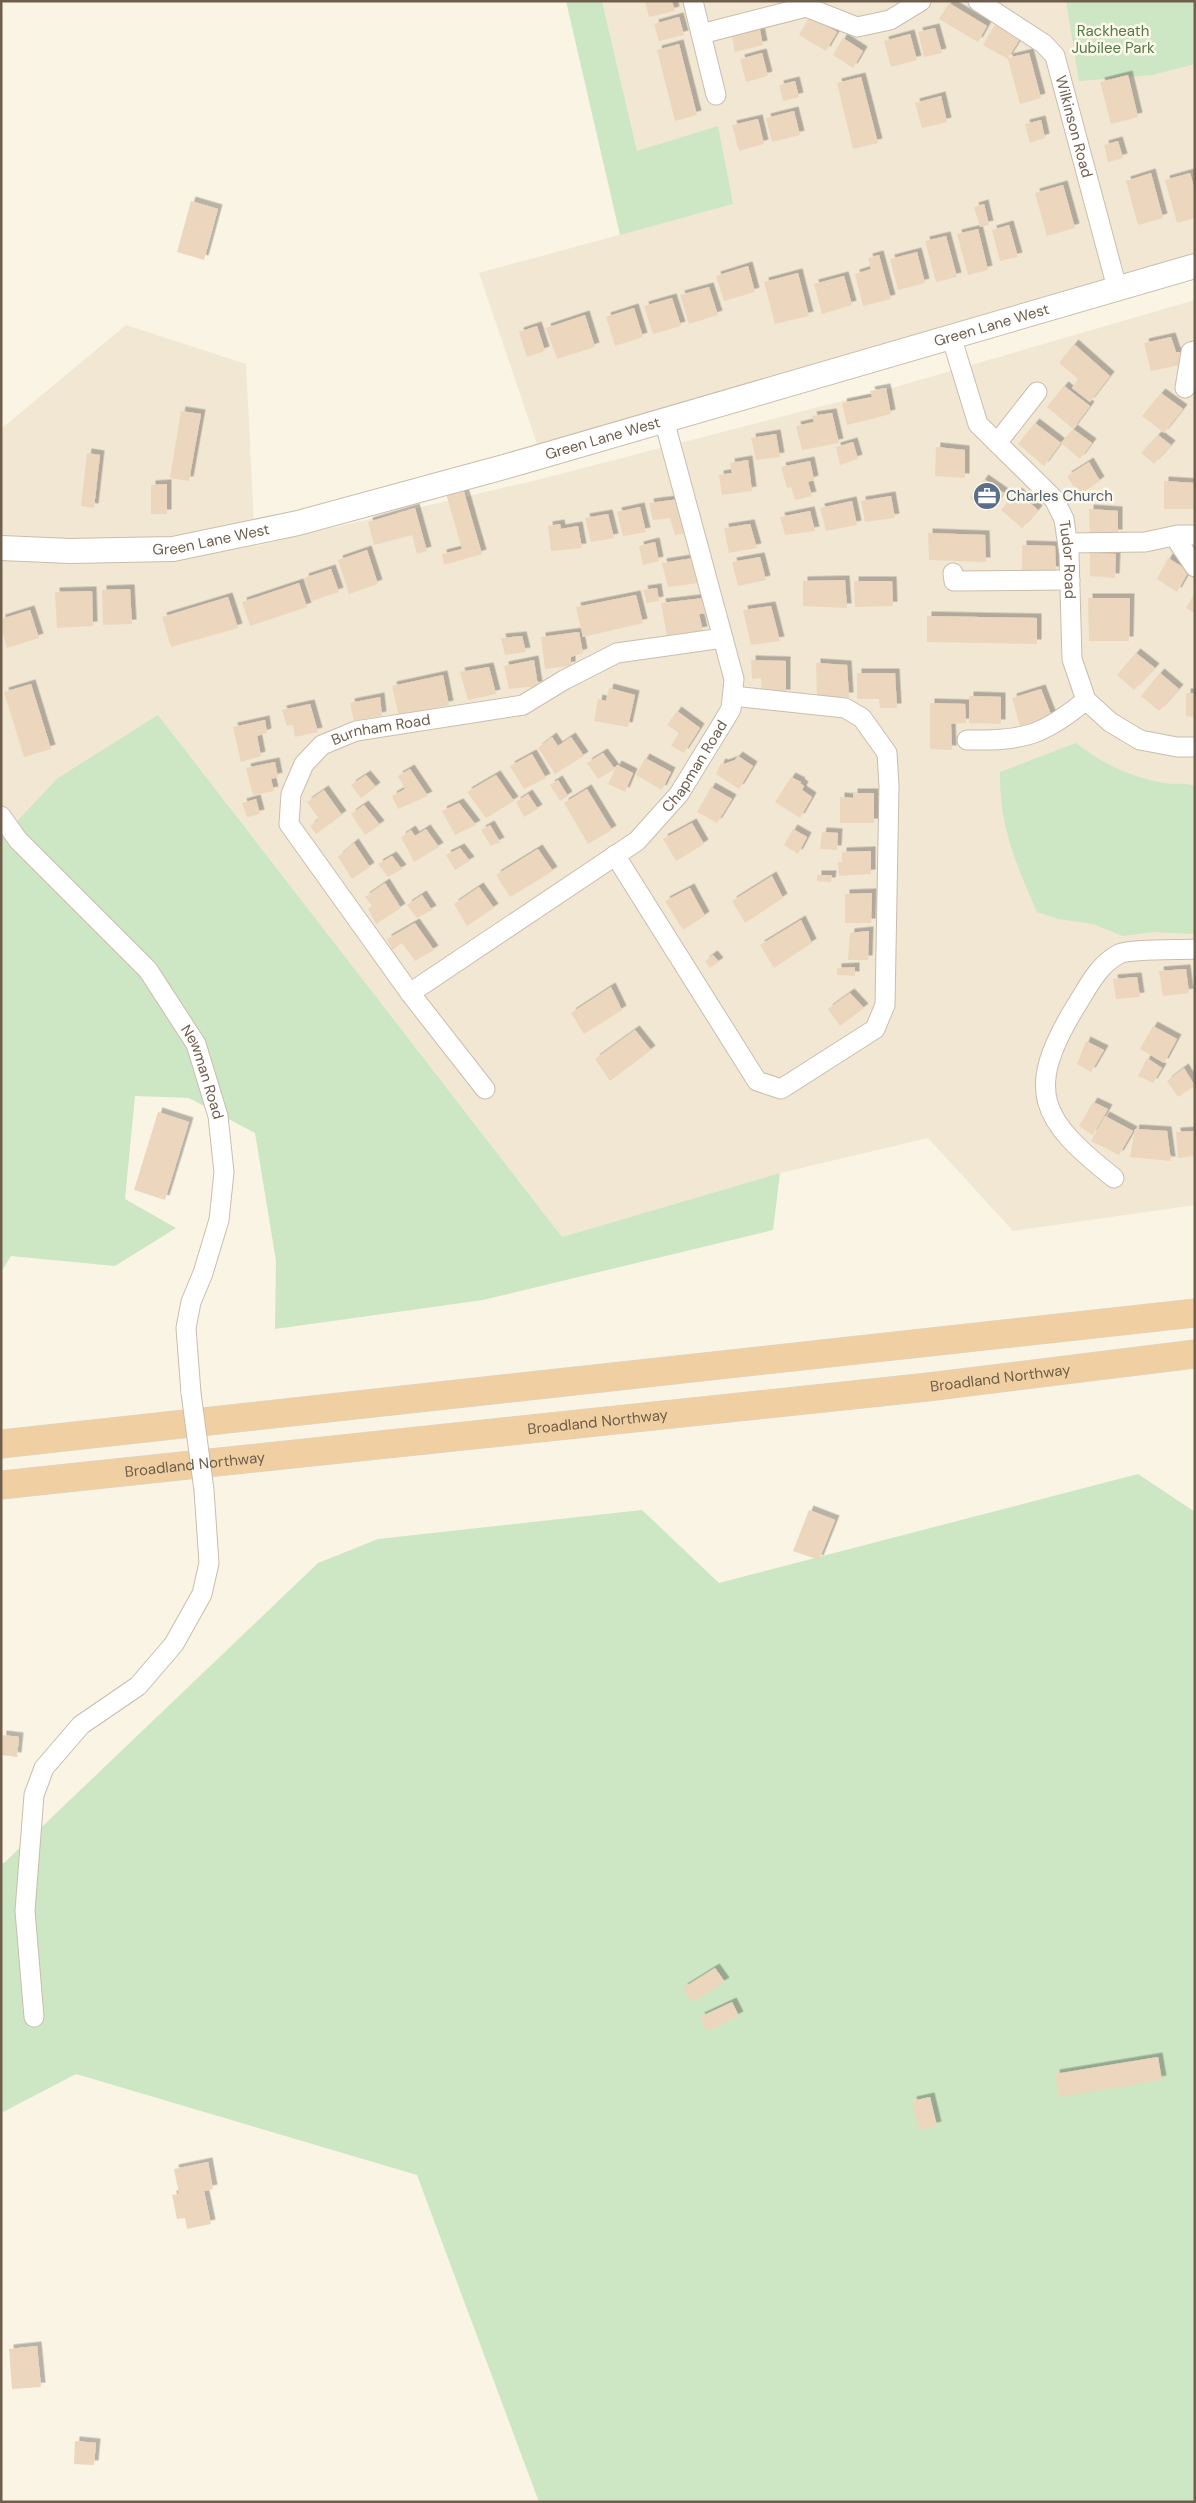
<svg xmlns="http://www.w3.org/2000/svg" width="1196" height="2503" viewBox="0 0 1196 2503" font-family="'DM Sans',sans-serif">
<defs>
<filter id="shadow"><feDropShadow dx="4.5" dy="-4.5" stdDeviation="0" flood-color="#0004"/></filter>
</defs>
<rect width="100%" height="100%" fill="#faf4e4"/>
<g fill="#f1e7d3">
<path d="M 602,1 L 1195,1 L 1195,255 L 537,444 L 479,273 L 733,204 L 637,151 Z"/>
<path d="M 1195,300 L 1195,1205 L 1013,1231 L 928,1138 L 780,1173 L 562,1237 L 158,715 L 1,838 L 1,429 L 126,325 L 246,364 L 255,546 L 541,479 L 892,388 Z"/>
</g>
<g fill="#cde6c4">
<path d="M 566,1 L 602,1 L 637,151 L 718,126 L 733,204 L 620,235 Z"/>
<path d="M 1066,1 L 1195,1 L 1195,64 L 1152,75 L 1079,81 Z"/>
<path d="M 158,715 L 562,1237 L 780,1173 L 773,1230 L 483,1300 L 275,1329 L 276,1261 L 255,1133 L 189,1098 L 135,1096 L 125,1199 L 176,1228 L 115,1266 L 11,1256 L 1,1272 L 1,838 L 58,778 Z"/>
<path d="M 1076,743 C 1103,764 1130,777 1164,783 C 1174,785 1185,782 1195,786 L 1194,934 L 1154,932 L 1123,936 L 1093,924 L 1058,919 L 1037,912 C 1016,864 999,825 1000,772 Z"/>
<path d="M 1138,1474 L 1195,1512 L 1195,2502 L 539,2502 L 417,2175 L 76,2074 L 1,2113 L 1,1863 L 4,1863 L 318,1563 L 378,1539 L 642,1510 L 719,1583 Z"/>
</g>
<g fill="#ecd7be" filter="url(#shadow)">
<path d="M 645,1 L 672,1 L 675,11 L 649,17 Z"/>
<path d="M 949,3 L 987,26 L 978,42 L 939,19 Z"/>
<path d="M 810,16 L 837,32 L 826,51 L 799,35 Z"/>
<path d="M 679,17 L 684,35 L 659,41 L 654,24 Z"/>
<path d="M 995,24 L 1020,39 L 1008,58 L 1029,53 L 1041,98 L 1020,104 L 1008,59 L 983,45 Z"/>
<path d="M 759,25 L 763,45 L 735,52 L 731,32 Z"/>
<path d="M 935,28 L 942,53 L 924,57 L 918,32 Z"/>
<path d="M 910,34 L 917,60 L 891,67 L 884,41 Z"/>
<path d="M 843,38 L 863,51 L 853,68 L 833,55 Z"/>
<path d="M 679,44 L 697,115 L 675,121 L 657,50 Z"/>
<path d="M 762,53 L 768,76 L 746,82 L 740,59 Z"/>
<path d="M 1128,75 L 1138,117 L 1111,124 L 1100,82 Z"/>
<path d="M 861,77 L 878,143 L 853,149 L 837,83 Z"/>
<path d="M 795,81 L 799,97 L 783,101 L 779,85 Z"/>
<path d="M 941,96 L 947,122 L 922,128 L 915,103 Z"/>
<path d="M 794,111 L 800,135 L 772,142 L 766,118 Z"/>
<path d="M 758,119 L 764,144 L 739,151 L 732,125 Z"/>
<path d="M 1041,120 L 1045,138 L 1030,143 L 1025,124 Z"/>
<path d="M 1118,141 L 1123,158 L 1108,162 L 1104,145 Z"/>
<path d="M 1151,173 L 1163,218 L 1138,225 L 1126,181 Z"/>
<path d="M 1190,173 L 1195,191 L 1195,218 L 1177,223 L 1165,180 Z"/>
<path d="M 1063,185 L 1075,228 L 1047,236 L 1035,193 Z"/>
<path d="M 191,201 L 218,209 L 204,260 L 177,252 Z"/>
<path d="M 984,204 L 989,225 L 980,227 L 974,207 Z"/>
<path d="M 1009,225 L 1018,257 L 1000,261 L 992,230 Z"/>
<path d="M 978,229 L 988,270 L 968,275 L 957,234 Z"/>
<path d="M 946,236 L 957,277 L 936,282 L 925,241 Z"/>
<path d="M 917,252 L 925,283 L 898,290 L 890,259 Z"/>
<path d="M 879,255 L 891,299 L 863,306 L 855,274 L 871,269 L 868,258 Z"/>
<path d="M 748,266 L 755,292 L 724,301 L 716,276 Z"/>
<path d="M 798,273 L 809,316 L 775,324 L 764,282 Z"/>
<path d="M 844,276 L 852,305 L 822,314 L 814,284 Z"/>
<path d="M 709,287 L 718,315 L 689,324 L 680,295 Z"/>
<path d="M 672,298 L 681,326 L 653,334 L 644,306 Z"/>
<path d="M 634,308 L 643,337 L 615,346 L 606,317 Z"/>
<path d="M 585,315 L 595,347 L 557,359 L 546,328 Z"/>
<path d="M 537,326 L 545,351 L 527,357 L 519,332 Z"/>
<path d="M 1171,337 L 1176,352 L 1180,352 L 1184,364 L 1151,371 L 1144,343 Z"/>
<path d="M 1074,344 L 1110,376 L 1090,402 L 1072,388 L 1078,379 L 1059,363 Z"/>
<path d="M 1064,386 L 1090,406 L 1073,429 L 1047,407 Z"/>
<path d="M 886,388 L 891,414 L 847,425 L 842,403 L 872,397 L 870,391 Z"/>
<path d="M 1161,393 L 1183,409 L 1164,433 L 1142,416 Z"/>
<path d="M 181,411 L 201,414 L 189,481 L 170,478 Z"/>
<path d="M 832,413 L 839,443 L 802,450 L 796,426 L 814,422 L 812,416 Z"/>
<path d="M 1035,423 L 1061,443 L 1044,466 L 1018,444 Z"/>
<path d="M 1073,429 L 1092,443 L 1080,459 L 1061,443 Z"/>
<path d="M 776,434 L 780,457 L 756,460 L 751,438 Z"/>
<path d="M 1158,435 L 1171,445 L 1154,464 L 1141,453 Z"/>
<path d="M 853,442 L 858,459 L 840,465 L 836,447 Z"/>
<path d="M 936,447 L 965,450 L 965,478 L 935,476 Z"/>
<path d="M 87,453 L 100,455 L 94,508 L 81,506 Z"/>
<path d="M 748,460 L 752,491 L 722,495 L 719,475 L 732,473 L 730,463 Z"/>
<path d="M 810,461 L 814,480 L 808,482 L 812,496 L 795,500 L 791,487 L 787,488 L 781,467 Z"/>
<path d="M 1089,462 L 1100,481 L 1079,495 L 1067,476 Z"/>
<path d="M 984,479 L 1004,493 L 989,512 L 970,498 Z"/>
<path d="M 1164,481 L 1195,483 L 1195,509 L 1164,509 Z"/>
<path d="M 167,484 L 167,514 L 151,514 L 151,485 Z"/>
<path d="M 462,485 L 482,554 L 444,565 L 442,554 L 462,549 L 445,490 Z"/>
<path d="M 1017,492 L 1038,510 L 1022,528 L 1001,510 Z"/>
<path d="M 891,496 L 895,518 L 865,522 L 861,501 Z"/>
<path d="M 680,499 L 690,533 L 675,535 L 670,518 L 653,520 L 649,503 Z"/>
<path d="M 852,501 L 857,525 L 826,531 L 820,508 Z"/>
<path d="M 640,507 L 646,532 L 623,536 L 617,512 Z"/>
<path d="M 415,508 L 427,551 L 417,554 L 412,535 L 374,545 L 368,522 Z"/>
<path d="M 1089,509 L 1118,511 L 1118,534 L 1090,533 Z"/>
<path d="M 810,511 L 815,531 L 785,535 L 780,517 Z"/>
<path d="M 608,514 L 614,538 L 591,542 L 585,518 Z"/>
<path d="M 560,524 L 561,529 L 578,526 L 582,548 L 551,551 L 548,526 Z"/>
<path d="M 750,524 L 757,548 L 729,553 L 724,528 Z"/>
<path d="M 928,533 L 985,535 L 986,562 L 929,560 Z"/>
<path d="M 655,542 L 659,561 L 643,565 L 639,546 Z"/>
<path d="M 1022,545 L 1055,546 L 1056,571 L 1022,570 Z"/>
<path d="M 367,550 L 378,584 L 349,594 L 338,560 Z"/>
<path d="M 1090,553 L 1116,554 L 1115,578 L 1090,576 Z"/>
<path d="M 760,557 L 766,580 L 738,586 L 732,562 Z"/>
<path d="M 693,558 L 699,583 L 668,587 L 662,563 Z"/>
<path d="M 1168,558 L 1189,571 L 1177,592 L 1157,579 Z"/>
<path d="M 331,569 L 339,592 L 312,601 L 304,578 Z"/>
<path d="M 845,580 L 847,608 L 803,606 L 803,581 Z"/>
<path d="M 854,581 L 892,581 L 893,606 L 855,607 Z"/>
<path d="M 299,583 L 307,607 L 250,626 L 242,602 Z"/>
<path d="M 657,588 L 659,601 L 647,603 L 643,590 Z"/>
<path d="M 130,589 L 132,624 L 103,625 L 102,590 Z"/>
<path d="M 92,591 L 93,626 L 57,628 L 55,592 Z"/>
<path d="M 1195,593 L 1195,613 L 1186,608 Z"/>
<path d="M 636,595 L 643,623 L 583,637 L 576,607 Z"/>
<path d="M 228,597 L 238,628 L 171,647 L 162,617 Z"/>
<path d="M 704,598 L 709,613 L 699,614 L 703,631 L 667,636 L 661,603 Z"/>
<path d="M 1088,598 L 1130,598 L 1129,641 L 1089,641 Z"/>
<path d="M 771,606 L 780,641 L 751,645 L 743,610 Z"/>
<path d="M 30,610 L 39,638 L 7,648 L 1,628 L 1,619 Z"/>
<path d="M 927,616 L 1037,618 L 1037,644 L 927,642 Z"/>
<path d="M 579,632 L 583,653 L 571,657 L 571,666 L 545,669 L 541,637 Z"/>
<path d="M 522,636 L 526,652 L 505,655 L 501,638 Z"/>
<path d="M 1136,653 L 1155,668 L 1134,690 L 1117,675 Z"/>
<path d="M 534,660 L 538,686 L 509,689 L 504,666 Z"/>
<path d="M 751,660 L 786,661 L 786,694 L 762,694 L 761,678 L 752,679 Z"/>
<path d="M 816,663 L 847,665 L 849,697 L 817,696 Z"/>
<path d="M 489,667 L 496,694 L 468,700 L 460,672 Z"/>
<path d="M 857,673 L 895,673 L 897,708 L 880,708 L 879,699 L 857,699 Z"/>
<path d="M 1160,673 L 1179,689 L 1159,711 L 1141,696 Z"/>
<path d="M 443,675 L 449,705 L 399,717 L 392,686 Z"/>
<path d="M 31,684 L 51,749 L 24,757 L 4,692 Z"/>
<path d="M 609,688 L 635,695 L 628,727 L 594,721 L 598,699 L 606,701 Z"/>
<path d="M 1041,689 L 1052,717 L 1020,726 L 1012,698 Z"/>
<path d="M 1186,693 L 1195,693 L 1195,717 L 1186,716 Z"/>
<path d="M 969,696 L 1001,697 L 1001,724 L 969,723 Z"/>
<path d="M 380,697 L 382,716 L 354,721 L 350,703 Z"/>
<path d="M 930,703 L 965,704 L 966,723 L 951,724 L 952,750 L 930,749 Z"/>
<path d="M 310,704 L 318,732 L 295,737 L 293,725 L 287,726 L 282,710 Z"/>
<path d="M 677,711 L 700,728 L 684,753 L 671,746 L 679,733 L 667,725 Z"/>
<path d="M 265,720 L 267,733 L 257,736 L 261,756 L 241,762 L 233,727 Z"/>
<path d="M 552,737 L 558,746 L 571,737 L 584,756 L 555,774 L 538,748 Z"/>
<path d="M 603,753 L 615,769 L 598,779 L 587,763 Z"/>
<path d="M 532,754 L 546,778 L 524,789 L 510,766 Z"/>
<path d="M 738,756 L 753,766 L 739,789 L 716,774 L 721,763 L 724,764 L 735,760 Z"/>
<path d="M 645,758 L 671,772 L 662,790 L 636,775 Z"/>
<path d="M 275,762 L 278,777 L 271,779 L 274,791 L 253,795 L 246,768 Z"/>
<path d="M 617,765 L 633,773 L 625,792 L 608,784 Z"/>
<path d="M 410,769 L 428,796 L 398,809 L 392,796 L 405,789 L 398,776 Z"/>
<path d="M 366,775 L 376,787 L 361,798 L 351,785 Z"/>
<path d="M 496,775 L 514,801 L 486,818 L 467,792 Z"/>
<path d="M 791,777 L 801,782 L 800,783 L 804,786 L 802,790 L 812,797 L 800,818 L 775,802 Z"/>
<path d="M 558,780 L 568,796 L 560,801 L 550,785 Z"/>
<path d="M 711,787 L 732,799 L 717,823 L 697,812 Z"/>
<path d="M 587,789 L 612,830 L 588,844 L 564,803 Z"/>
<path d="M 324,790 L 342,815 L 316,834 L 310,826 L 319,819 L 307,802 Z"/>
<path d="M 853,793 L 874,793 L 874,823 L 840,823 L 840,797 L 853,798 Z"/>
<path d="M 528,794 L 538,809 L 524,817 L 516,802 Z"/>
<path d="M 256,799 L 260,814 L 247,817 L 242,803 Z"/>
<path d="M 459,803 L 476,825 L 455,835 L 442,811 Z"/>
<path d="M 364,805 L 380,825 L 365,835 L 351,814 Z"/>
<path d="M 692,823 L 704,844 L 676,861 L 663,839 Z"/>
<path d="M 490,825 L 500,842 L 491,846 L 481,830 Z"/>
<path d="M 426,829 L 439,847 L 414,862 L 401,837 L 411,830 L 415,836 Z"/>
<path d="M 793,829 L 807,837 L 798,854 L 784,845 Z"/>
<path d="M 822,832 L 838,833 L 837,850 L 820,849 Z"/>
<path d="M 354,843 L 370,867 L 352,879 L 338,857 Z"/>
<path d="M 460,848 L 470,861 L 455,870 L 446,855 Z"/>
<path d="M 538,849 L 553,871 L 510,897 L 496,875 Z"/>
<path d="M 871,851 L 871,874 L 839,876 L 838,862 L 842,862 L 842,852 Z"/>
<path d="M 392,856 L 402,869 L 388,877 L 378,864 Z"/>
<path d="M 817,875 L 832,875 L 831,882 L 817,881 Z"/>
<path d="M 772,876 L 783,898 L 745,923 L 732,901 Z"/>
<path d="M 385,883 L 401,908 L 376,924 L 368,909 L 372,906 L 365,897 Z"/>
<path d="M 479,887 L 494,908 L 467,926 L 454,904 Z"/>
<path d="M 690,888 L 705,916 L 683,930 L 665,901 Z"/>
<path d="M 872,893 L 871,923 L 845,923 L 845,894 Z"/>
<path d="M 422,895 L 432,910 L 417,918 L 407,905 Z"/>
<path d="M 801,920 L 812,943 L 774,968 L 760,945 Z"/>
<path d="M 415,923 L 434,950 L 415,961 L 402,943 L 392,950 L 387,939 Z"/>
<path d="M 869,931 L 868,960 L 848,960 L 850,933 Z"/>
<path d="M 713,955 L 719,962 L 710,968 L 705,961 Z"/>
<path d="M 855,967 L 855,976 L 837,975 L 837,968 Z"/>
<path d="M 1186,969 L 1189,993 L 1163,996 L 1159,971 Z"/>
<path d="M 1137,977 L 1140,997 L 1116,999 L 1113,979 Z"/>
<path d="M 611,987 L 622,1010 L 584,1034 L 571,1013 Z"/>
<path d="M 850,993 L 864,1008 L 840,1026 L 828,1009 Z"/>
<path d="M 1153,1026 L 1177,1039 L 1164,1063 L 1140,1049 Z"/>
<path d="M 635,1030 L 651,1050 L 610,1081 L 595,1059 Z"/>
<path d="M 1086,1041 L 1104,1050 L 1091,1072 L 1077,1064 Z"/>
<path d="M 1147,1058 L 1162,1068 L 1153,1083 L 1138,1076 Z"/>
<path d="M 1184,1068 L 1195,1086 L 1178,1097 L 1167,1081 Z"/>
<path d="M 1093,1102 L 1108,1109 L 1093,1135 L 1079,1126 Z"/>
<path d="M 158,1112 L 189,1122 L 165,1200 L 134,1190 Z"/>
<path d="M 1105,1116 L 1133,1131 L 1119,1155 L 1091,1141 Z"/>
<path d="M 1135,1129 L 1167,1131 L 1171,1161 L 1130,1157 Z"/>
<path d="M 1195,1131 L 1195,1156 L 1178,1158 L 1176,1132 Z"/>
<path d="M 809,1510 L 835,1520 L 819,1560 L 793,1551 Z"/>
<path d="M 2,1735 L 19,1737 L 17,1757 L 1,1755 Z"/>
<path d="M 715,1968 L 725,1982 L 692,2002 L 683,1988 Z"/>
<path d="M 732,2002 L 739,2016 L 707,2031 L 700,2017 Z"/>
<path d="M 1158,2057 L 1162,2080 L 1059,2097 L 1055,2074 Z"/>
<path d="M 930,2097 L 937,2126 L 919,2130 L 912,2101 Z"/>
<path d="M 208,2162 L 213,2189 L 204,2191 L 211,2224 L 187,2229 L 185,2218 L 177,2219 L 172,2195 L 179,2194 L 174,2169 Z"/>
<path d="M 37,2346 L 41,2387 L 12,2389 L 9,2349 Z"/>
<path d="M 75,2441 L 96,2443 L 94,2465 L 74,2464 Z"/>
</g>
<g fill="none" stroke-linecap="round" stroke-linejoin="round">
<defs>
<g id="minor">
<path d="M 693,1 L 701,34 L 806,7 L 857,27 L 890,20 L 921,1"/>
<path id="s1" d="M 978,1 L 1044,44 L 1055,56 L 1117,288"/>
<path d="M 701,34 L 716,95"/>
<path id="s2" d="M 951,336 L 978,424 L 1054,499 L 1064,519 L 1069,554 L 1072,659 L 1086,700 L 1110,722 L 1140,740 L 1177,747 L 1195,747"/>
<path d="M 1185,388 L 1191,352 L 1195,351"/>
<path d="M 997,443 L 1037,392"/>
<path d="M 1174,536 L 1195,567"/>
<path d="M 1068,543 L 1145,542 L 1178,535 L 1195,535"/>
<path d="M 953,573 L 954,581 L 1070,580"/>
<path d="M 967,740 C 1023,741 1043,736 1086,700"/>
<path id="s3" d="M 1,816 L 18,840 L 148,970 L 196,1044 L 218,1116 L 224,1172 L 219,1220 L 203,1273 L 191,1302 L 186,1328 L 191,1393"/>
<path d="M 615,855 L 757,1081 L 781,1089 L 875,1029 L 885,1005 L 889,786 L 887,753 L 862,718 L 845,708 L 733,696"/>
<path id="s4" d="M 410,993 L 637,841 L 679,794 L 722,724 L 731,709 L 734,679 L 664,420"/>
<path id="s5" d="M 485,1089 L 410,993 L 289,824 L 291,794 L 304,764 L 322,745 L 356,731 L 523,705 L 564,680 L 617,653 L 723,638"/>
<path d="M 1114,1178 C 1041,1120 1023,1092 1076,1006 C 1088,987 1098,965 1119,954 C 1129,949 1180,950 1195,949"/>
<path d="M 34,2017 L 25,1911 L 34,1795 L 44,1768 L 81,1725 L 138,1686 L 174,1644 L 202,1594 L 209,1563 L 204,1490"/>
</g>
<g id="tertiary">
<path id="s6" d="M 1,548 L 70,551 L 173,549 L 298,523 L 511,465 L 1195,266"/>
</g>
<g id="trunk">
<path d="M 1,1444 L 1195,1313"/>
<path id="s7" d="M 1,1485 L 928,1387 L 1195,1354"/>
</g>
</defs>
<use href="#minor" stroke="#cabdac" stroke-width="21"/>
<use href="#tertiary" stroke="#cabdac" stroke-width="26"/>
<use href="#trunk" stroke="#dad5d0" stroke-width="29"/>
<use href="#minor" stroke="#fff" stroke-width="19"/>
<use href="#tertiary" stroke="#fff" stroke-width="24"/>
<use href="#trunk" stroke="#f0d0a2" stroke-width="28"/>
<defs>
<path id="minor-bridge" d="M 191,1393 L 204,1490"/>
</defs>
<use href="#minor-bridge" stroke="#cabdac" stroke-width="21" stroke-linecap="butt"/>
<use href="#minor-bridge" stroke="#fff" stroke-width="19"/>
</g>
<defs>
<symbol id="office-disc" viewBox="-11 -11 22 22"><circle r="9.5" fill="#5c6f8a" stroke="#fdf8ea"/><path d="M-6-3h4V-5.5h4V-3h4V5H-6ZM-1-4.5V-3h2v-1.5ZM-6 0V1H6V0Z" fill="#fff"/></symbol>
</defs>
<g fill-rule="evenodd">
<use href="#office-disc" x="971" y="480" width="32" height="32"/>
</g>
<g text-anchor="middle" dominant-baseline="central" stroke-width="5" stroke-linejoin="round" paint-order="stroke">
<g font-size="15" fill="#517a49" stroke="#fdf8ea">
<text x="1113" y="31">Rackheath<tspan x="1113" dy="17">Jubilee Park</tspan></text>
</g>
<g font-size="15" fill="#705e4c" stroke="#fdf8ea">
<text stroke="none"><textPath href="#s1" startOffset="168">Wilkinson Road</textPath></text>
<text stroke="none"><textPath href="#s6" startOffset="1021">Green Lane West</textPath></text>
<text stroke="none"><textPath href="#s6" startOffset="616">Green Lane West</textPath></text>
<text stroke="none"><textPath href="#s6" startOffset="211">Green Lane West</textPath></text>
<text stroke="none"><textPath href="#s2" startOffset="262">Tudor Road</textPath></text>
<text stroke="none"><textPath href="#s5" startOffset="480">Burnham Road</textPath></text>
<text stroke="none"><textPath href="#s4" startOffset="368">Chapman Road</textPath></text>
<text stroke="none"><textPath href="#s3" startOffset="330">Newman Road</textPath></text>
<text stroke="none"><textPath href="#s7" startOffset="1005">Broadland Northway</textPath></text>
<text stroke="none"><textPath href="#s7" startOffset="600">Broadland Northway</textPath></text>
<text stroke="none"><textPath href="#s7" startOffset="195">Broadland Northway</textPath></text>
</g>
<g font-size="15" fill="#4e5e75" stroke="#fdf8ea" text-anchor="start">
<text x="1006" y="496">Charles Church</text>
</g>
</g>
<rect width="1196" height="2503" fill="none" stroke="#705e4c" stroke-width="5"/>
</svg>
